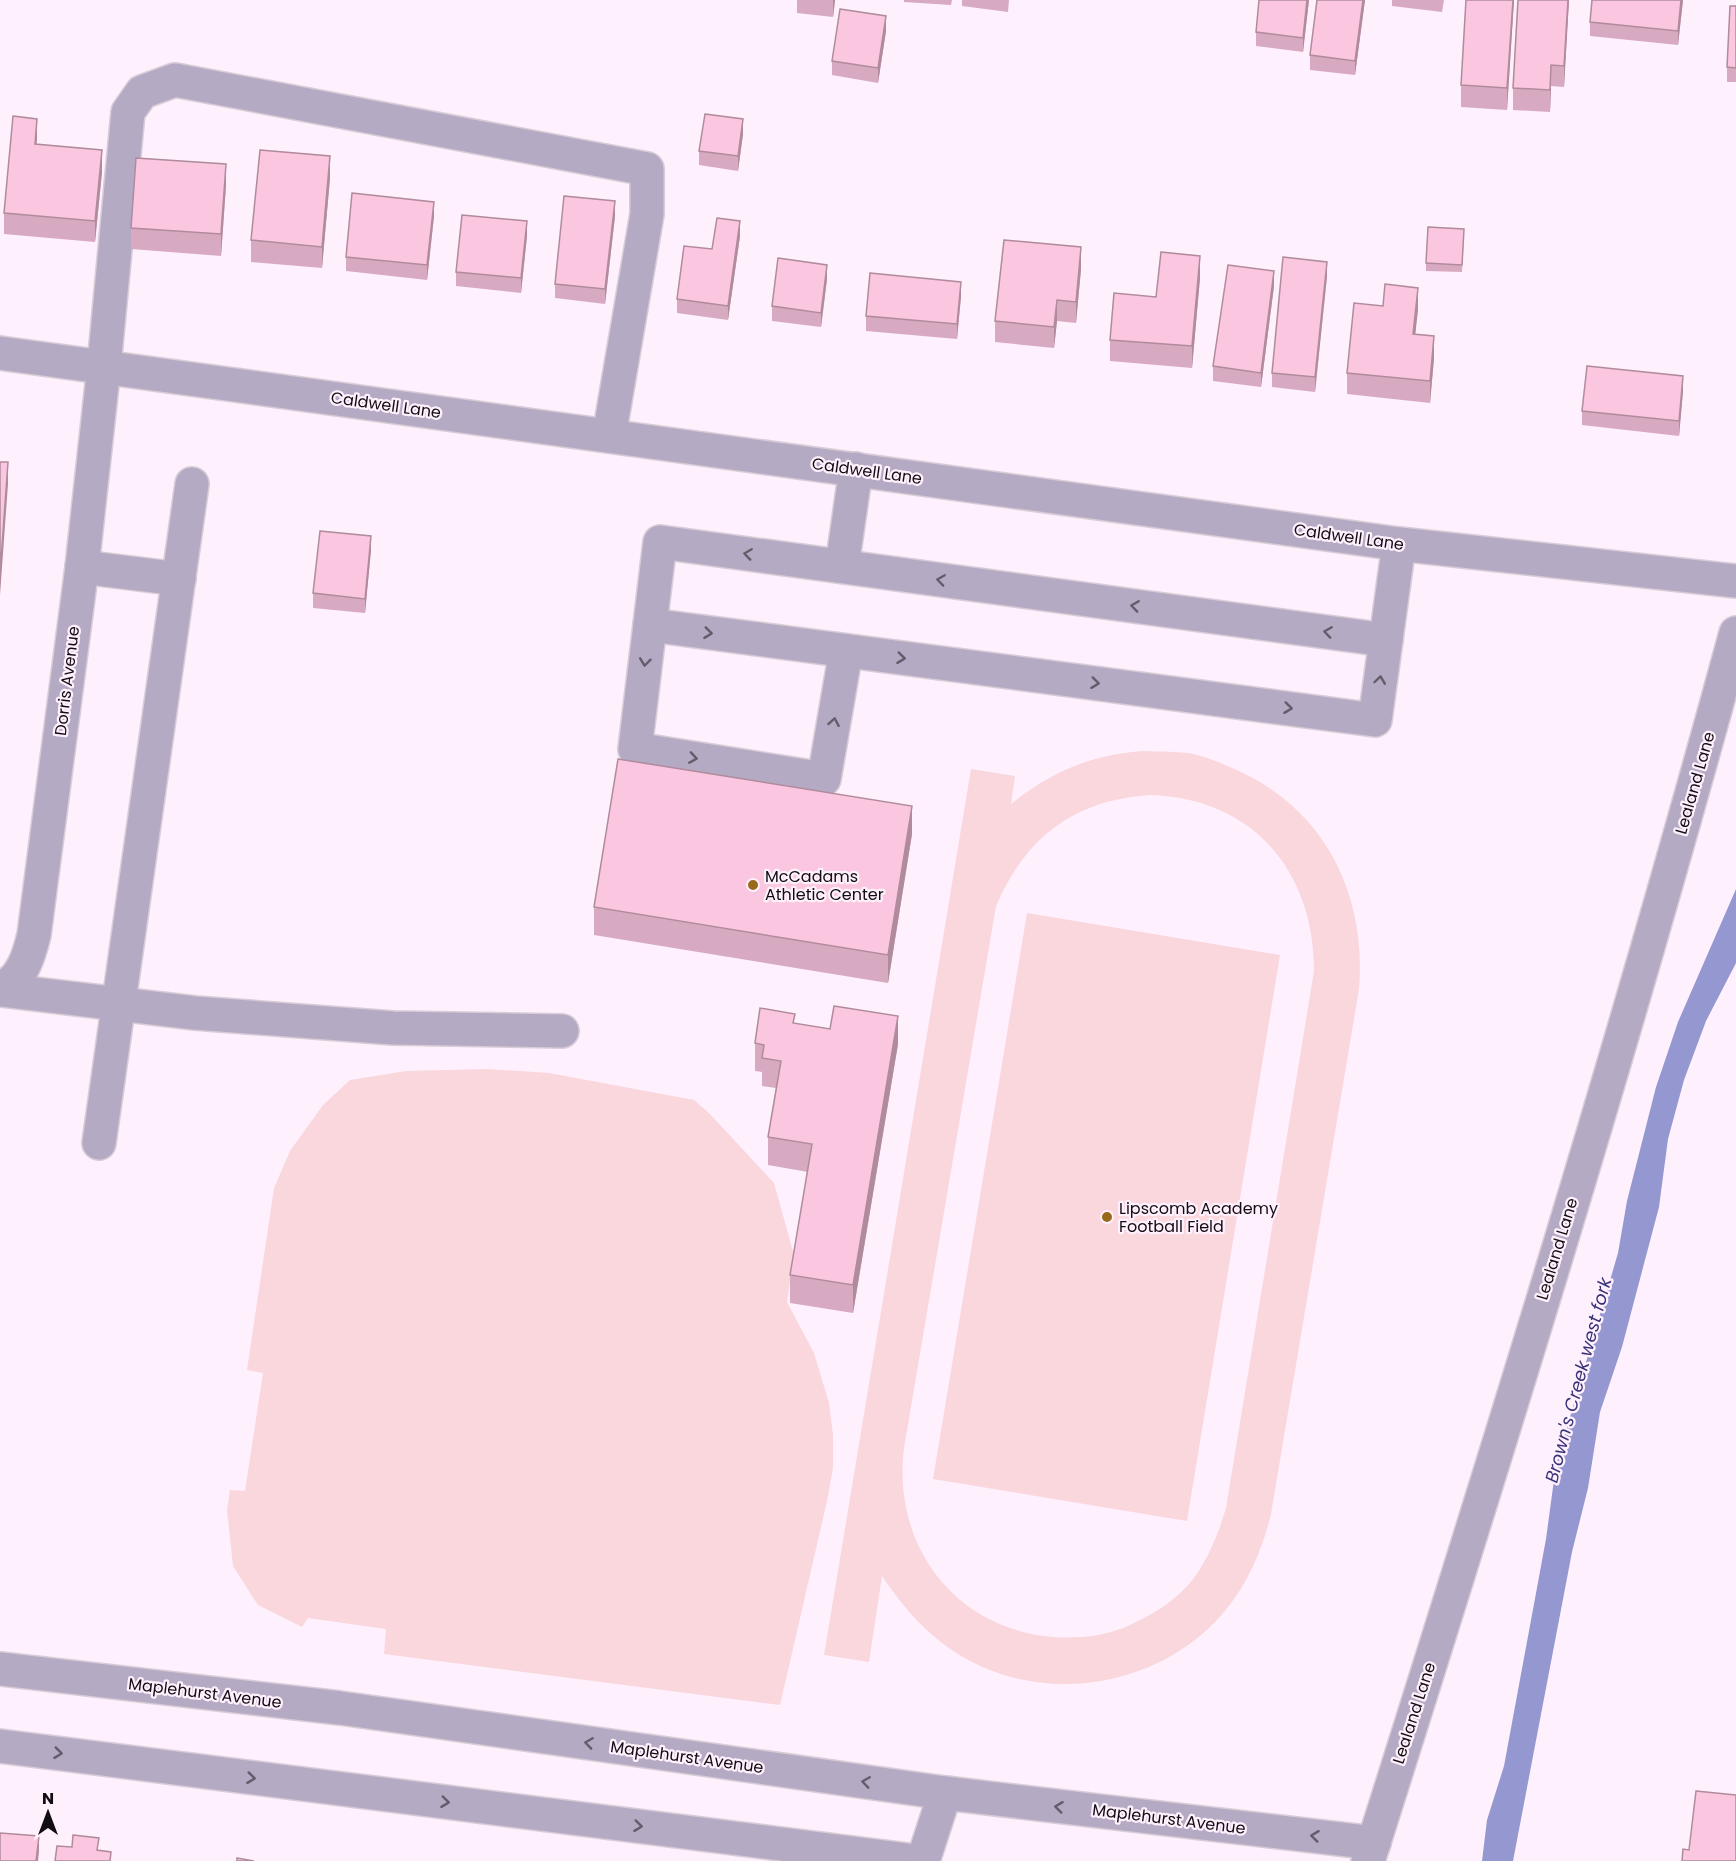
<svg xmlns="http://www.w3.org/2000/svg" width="1736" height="1861" viewBox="0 0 1736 1861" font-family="Poppins,sans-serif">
<rect width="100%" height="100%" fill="#fef0fd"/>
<g fill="#fad7dc" fill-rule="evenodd">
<path d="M 1143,751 C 1159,752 1177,751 1193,754 C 1206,757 1219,762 1232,768 C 1323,806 1367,892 1359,989 L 1271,1514 C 1261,1555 1244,1592 1215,1622 C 1149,1690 1038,1704 958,1654 C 926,1634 903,1607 882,1576 L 869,1662 L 824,1655 L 971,769 L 1015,776 L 1011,804 C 1051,772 1090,755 1143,751 ZM 1150,795 C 1253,798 1314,871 1314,971 L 1226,1508 C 1219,1532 1209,1557 1194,1578 C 1179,1597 1158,1612 1136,1622 C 1110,1636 1081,1639 1052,1637 C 954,1628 892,1545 904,1448 L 996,906 C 1026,837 1074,800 1150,795 Z"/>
<path d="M 1027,913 L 1280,955 L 1187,1521 L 933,1479 Z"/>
<path d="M 487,1069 L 549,1073 L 694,1100 L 710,1114 L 774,1183 L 794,1255 L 787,1302 L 814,1353 L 829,1403 L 833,1435 L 833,1468 L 827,1501 L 780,1705 L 384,1654 L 386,1629 L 308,1618 L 302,1627 L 258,1605 L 233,1566 L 227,1510 L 230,1490 L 245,1491 L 263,1373 L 247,1370 L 274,1188 L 290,1151 L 323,1105 L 350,1080 L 406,1071 Z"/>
</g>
<path fill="#9597d1" d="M 1736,889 L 1736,963 L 1706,1021 L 1684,1080 L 1668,1139 L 1659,1207 L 1622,1347 L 1600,1412 L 1588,1488 L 1572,1552 L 1513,1861 L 1482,1861 L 1487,1820 L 1504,1766 L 1546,1539 L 1556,1465 L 1618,1253 L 1627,1201 L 1656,1087 L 1678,1022 Z"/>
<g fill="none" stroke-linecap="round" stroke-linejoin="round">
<defs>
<g id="minor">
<path d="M 0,353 L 1399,544 L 1736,581"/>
<path d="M 842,566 L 856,469"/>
<path d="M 82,567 L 179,579"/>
<path d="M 650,625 L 1375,720 L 1399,544"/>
<path d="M 846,651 L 824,779 L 635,749 L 660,542 L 1386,640"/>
<path d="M 0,988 C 22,981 29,955 34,935 L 82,567 L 104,366 L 128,112 L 142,92 L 175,80 L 647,169 L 647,214 L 609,436"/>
<path d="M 0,990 L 195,1013 L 393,1028 L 562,1031"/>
<path d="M 99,1143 L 192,484"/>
<path d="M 0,1669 L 340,1708 L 945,1793 L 1374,1843"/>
<path d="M 0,1746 L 916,1861"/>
<path d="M 923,1861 L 945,1793"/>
<path d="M 1368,1861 C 1497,1454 1624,1046 1736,633"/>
</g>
</defs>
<use href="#minor" stroke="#d8ccd7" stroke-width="36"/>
<use href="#minor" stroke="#b5aac3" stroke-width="33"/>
</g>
<g fill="#d8aac1">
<path d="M 797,0 L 835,0 L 833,17 L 797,13 Z"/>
<path d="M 904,0 L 952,0 L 951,5 L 904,2 Z"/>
<path d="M 962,0 L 1009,0 L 1008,12 L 962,6 Z"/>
<path d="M 1259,0 L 1309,0 L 1303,52 L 1256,46 L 1256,32 Z"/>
<path d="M 1317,0 L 1365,0 L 1355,75 L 1310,70 L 1310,55 Z"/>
<path d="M 1392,0 L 1444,0 L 1442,12 L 1392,6 Z"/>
<path d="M 1514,0 L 1507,110 L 1461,107 L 1461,85 Z"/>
<path d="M 1569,0 L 1564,87 L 1551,86 L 1550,112 L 1513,110 L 1513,88 Z"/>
<path d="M 1683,0 L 1678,45 L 1590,36 L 1590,22 Z"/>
<path d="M 1736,6 L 1736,82 L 1727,82 L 1727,67 Z"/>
<path d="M 886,31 L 878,83 L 832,75 L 832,61 Z"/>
<path d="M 743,134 L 738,171 L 699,165 L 699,151 Z"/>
<path d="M 37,144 L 102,172 L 95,242 L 4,234 L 4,213 Z"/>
<path d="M 330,178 L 322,268 L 251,262 L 251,240 Z"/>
<path d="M 226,185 L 221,256 L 131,249 L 131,228 Z"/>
<path d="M 434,216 L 427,280 L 346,271 L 346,257 Z"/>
<path d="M 615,216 L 605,304 L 555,298 L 555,284 Z"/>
<path d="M 527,236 L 521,293 L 456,286 L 456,272 Z"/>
<path d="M 740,236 L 728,320 L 677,313 L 677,299 L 712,249 Z"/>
<path d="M 1464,236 L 1462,272 L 1426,271 L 1426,263 Z"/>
<path d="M 1081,269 L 1076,323 L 1057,321 L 1054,348 L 995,342 L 995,321 Z"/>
<path d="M 1327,276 L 1315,392 L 1272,387 L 1272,373 Z"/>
<path d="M 1200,278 L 1192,368 L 1110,361 L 1110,340 L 1156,297 Z"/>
<path d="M 827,279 L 821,327 L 772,321 L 772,306 Z"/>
<path d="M 1274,286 L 1261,387 L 1213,381 L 1213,366 Z"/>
<path d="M 961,296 L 957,339 L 866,331 L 866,316 Z"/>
<path d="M 1418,309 L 1415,334 L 1434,358 L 1430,403 L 1347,394 L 1347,373 Z"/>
<path d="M 1683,391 L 1679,436 L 1582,425 L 1582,411 Z"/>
<path d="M 371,550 L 365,613 L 313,608 L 313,593 Z"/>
<path d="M 912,834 L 888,983 L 594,935 L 594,907 Z"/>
<path d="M 795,1023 L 898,1044 L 853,1313 L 790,1303 L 790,1275 L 808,1172 L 768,1165 L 768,1137 L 776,1088 L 762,1086 L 762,1072 L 755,1071 L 755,1043 Z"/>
</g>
<g fill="#b08b9d">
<path d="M 833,0 L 835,0 L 833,17 Z"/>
<path d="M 1307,0 L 1309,0 L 1303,52 L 1303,38 Z"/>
<path d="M 1363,0 L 1365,0 L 1355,75 L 1355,61 Z"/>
<path d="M 1513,0 L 1514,0 L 1507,110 L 1507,88 Z"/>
<path d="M 1568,0 L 1569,0 L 1564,87 L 1564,66 Z"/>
<path d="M 1681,0 L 1683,0 L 1678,45 L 1678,31 Z"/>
<path d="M 886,16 L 886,31 L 878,83 L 878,68 Z"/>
<path d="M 1551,65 L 1551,86 L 1550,112 L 1550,90 Z"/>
<path d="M 37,119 L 37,140 L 35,165 L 35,144 Z"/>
<path d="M 743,119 L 743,134 L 738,171 L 738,156 Z"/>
<path d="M 102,150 L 102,172 L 95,242 L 95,221 Z"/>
<path d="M 330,156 L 330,178 L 322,268 L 322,247 Z"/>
<path d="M 226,164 L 226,185 L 221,256 L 221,234 Z"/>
<path d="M 615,201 L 615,216 L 605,304 L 605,289 Z"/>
<path d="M 434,202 L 434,216 L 427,280 L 427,265 Z"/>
<path d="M 527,221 L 527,236 L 521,293 L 521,278 Z"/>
<path d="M 740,221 L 740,236 L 728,320 L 728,306 Z"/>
<path d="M 1081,247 L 1081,269 L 1076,323 L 1076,302 Z"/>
<path d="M 1200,256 L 1200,278 L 1192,368 L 1192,346 Z"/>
<path d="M 1327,262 L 1327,276 L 1315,392 L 1315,377 Z"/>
<path d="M 827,265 L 827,279 L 821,327 L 821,313 Z"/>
<path d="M 1274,271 L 1274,286 L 1261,387 L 1261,373 Z"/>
<path d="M 961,282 L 961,296 L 957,339 L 957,324 Z"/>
<path d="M 1418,288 L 1418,309 L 1413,356 L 1413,334 Z"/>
<path d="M 1057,300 L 1057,321 L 1054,348 L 1054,327 Z"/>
<path d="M 1434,336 L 1434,358 L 1430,403 L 1430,381 Z"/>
<path d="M 1683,376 L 1683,391 L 1679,436 L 1679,421 Z"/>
<path d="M 8,462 L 8,484 L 0,595 L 0,574 Z"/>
<path d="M 371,536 L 371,550 L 365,613 L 365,599 Z"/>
<path d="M 912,806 L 912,834 L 888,983 L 888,955 Z"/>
<path d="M 898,1016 L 898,1044 L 853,1313 L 853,1285 Z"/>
<path d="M 39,1836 L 39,1851 L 38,1861 L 36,1861 Z"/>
</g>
<g fill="#fbc6e0" stroke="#b08b9d" stroke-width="1.5">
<path d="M 1259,0 L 1307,0 L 1303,38 L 1256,32 Z"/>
<path d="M 1317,0 L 1363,0 L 1355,61 L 1310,55 Z"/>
<path d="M 1466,0 L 1513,0 L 1507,88 L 1461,85 Z"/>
<path d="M 1518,0 L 1568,0 L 1564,66 L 1551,65 L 1550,90 L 1513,88 Z"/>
<path d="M 1592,0 L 1681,0 L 1678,31 L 1590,22 Z"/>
<path d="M 1730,6 L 1736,6 L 1736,68 L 1727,67 Z"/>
<path d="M 840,9 L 886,16 L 878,68 L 832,61 Z"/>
<path d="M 705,114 L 743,119 L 738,156 L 699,151 Z"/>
<path d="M 13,116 L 37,119 L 35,144 L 102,150 L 95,221 L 4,213 Z"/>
<path d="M 260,150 L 330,156 L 322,247 L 251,240 Z"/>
<path d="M 136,158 L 226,164 L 221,234 L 131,228 Z"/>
<path d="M 352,193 L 434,202 L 427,265 L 346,257 Z"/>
<path d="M 564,196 L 615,201 L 605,289 L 555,284 Z"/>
<path d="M 462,215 L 527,221 L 521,278 L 456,272 Z"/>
<path d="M 717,218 L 740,221 L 728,306 L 677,299 L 684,246 L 712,249 Z"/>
<path d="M 1428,227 L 1464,229 L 1462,265 L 1426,263 Z"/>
<path d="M 1004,240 L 1081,247 L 1076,302 L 1057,300 L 1054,327 L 995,321 Z"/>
<path d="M 1161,252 L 1200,256 L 1192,346 L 1110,340 L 1114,293 L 1156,297 Z"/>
<path d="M 1283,257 L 1327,262 L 1315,377 L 1272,373 Z"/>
<path d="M 778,258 L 827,265 L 821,313 L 772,306 Z"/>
<path d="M 1228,265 L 1274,271 L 1261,373 L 1213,366 Z"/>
<path d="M 870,273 L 961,282 L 957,324 L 866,316 Z"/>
<path d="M 1385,284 L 1418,288 L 1413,334 L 1434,336 L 1430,381 L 1347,373 L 1354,303 L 1383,306 Z"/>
<path d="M 1587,366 L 1683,376 L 1679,421 L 1582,411 Z"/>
<path d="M 0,462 L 8,462 L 0,574 Z"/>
<path d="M 320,531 L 371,536 L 365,599 L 313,593 Z"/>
<path d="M 618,759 L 912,806 L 888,955 L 594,907 Z"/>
<path d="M 834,1006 L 898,1016 L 853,1285 L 790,1275 L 812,1144 L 768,1137 L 781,1061 L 762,1058 L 764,1045 L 755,1043 L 760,1008 L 795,1014 L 793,1023 L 830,1029 Z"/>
<path d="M 1696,1791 L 1736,1795 L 1736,1861 L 1682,1861 L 1683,1849 L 1689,1850 Z"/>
<path d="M 0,1833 L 39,1836 L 36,1861 L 0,1861 Z"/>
<path d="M 73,1835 L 99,1838 L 97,1850 L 111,1852 L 110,1861 L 55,1861 L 57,1846 L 72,1847 Z"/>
<path d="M 237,1858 L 254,1861 L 237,1861 Z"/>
</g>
<defs><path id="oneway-chevron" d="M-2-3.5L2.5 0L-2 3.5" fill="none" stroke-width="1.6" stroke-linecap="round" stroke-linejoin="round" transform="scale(1.5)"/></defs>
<g stroke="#645c6a">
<use href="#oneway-chevron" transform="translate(748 554) rotate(-172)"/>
<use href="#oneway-chevron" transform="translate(941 580) rotate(-172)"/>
<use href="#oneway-chevron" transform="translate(1135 606) rotate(-172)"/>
<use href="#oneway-chevron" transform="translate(1328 632) rotate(-172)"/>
<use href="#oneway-chevron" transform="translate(708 633) rotate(7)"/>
<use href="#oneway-chevron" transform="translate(901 658) rotate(7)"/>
<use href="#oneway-chevron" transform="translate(645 662) rotate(97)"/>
<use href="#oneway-chevron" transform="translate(1380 680) rotate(-82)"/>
<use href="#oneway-chevron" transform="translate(1095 683) rotate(7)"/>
<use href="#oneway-chevron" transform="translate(1288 708) rotate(7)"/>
<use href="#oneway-chevron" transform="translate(834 722) rotate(-80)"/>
<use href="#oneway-chevron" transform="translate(693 758) rotate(9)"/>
<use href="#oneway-chevron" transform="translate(589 1743) rotate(-172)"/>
<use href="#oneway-chevron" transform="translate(58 1753) rotate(7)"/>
<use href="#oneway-chevron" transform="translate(251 1778) rotate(7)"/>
<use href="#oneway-chevron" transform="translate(866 1782) rotate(-172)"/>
<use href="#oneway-chevron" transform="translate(445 1802) rotate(7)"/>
<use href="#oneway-chevron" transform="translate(1059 1807) rotate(-173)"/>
<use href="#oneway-chevron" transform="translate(638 1826) rotate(7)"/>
<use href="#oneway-chevron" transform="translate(1315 1836) rotate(-173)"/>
</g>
<g fill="#986919" stroke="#fef0fd" stroke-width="2">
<circle cx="753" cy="885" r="6"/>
<circle cx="1107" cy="1217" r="6"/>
</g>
<g text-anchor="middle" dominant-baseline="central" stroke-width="4.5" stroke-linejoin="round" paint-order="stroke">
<g font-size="16" fill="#120d12" stroke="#fef0fd">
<text transform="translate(386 405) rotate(8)">Caldwell Lane</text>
<text transform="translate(867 471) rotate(8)">Caldwell Lane</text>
<text transform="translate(1349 537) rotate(8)">Caldwell Lane</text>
<text transform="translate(67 681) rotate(-83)">Dorris Avenue</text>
<text transform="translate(1695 783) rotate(-74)">Lealand Lane</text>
<text transform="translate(1557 1249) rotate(-73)">Lealand Lane</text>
<text transform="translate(205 1693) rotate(7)">Maplehurst Avenue</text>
<text transform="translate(1414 1713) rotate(-72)">Lealand Lane</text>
<text transform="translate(687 1757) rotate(8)">Maplehurst Avenue</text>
<text transform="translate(1169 1819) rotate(7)">Maplehurst Avenue</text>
</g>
<g font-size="16" fill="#120d12" stroke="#fef0fd" text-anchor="start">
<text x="765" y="876">McCadams<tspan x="765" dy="18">Athletic Center</tspan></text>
<text x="1119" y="1208">Lipscomb Academy<tspan x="1119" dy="18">Football Field</tspan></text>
</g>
<g font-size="18" font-style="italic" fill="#383278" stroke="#fef0fd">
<text transform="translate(1578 1380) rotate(-75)">Brown's Creek west fork</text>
</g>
</g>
<g transform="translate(48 1813)" stroke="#fef0fd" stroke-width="4.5" paint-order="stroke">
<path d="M0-4.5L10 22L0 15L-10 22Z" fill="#120d12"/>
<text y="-9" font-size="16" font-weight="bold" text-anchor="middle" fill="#120d12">N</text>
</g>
</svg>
